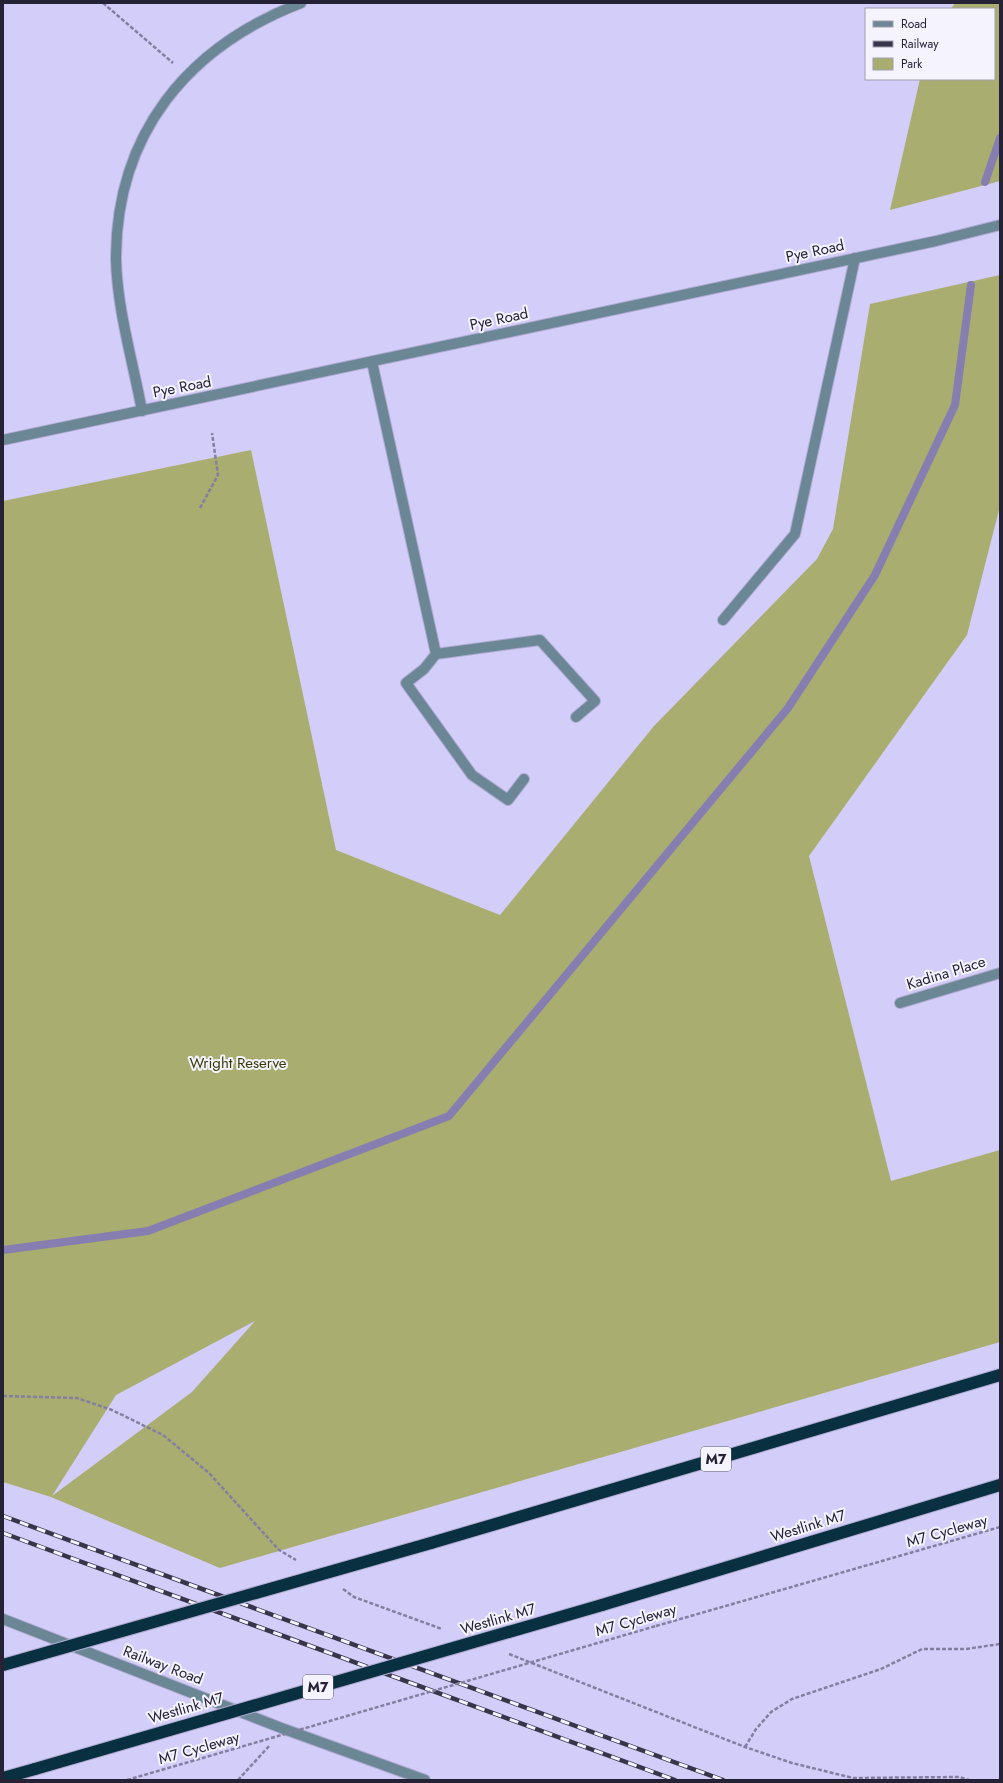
<svg xmlns="http://www.w3.org/2000/svg" width="1003" height="1783" viewBox="0 0 1003 1783" font-family="Jost,sans-serif">
<rect width="100%" height="100%" fill="#d3cdf9"/>
<g fill="#a9ad6f" fill-rule="evenodd">
<path d="M 955,3 L 1000,3 L 1000,181 L 890,210 L 920,79 L 994,79 L 994,9 L 951,9 Z"/>
<path d="M 1000,275 L 1000,506 L 967,635 L 809,856 L 891,1181 L 1000,1150 L 1000,1342 L 220,1568 L 51,1497 L 3,1482 L 3,501 L 251,450 L 336,850 L 500,915 L 654,726 L 817,559 L 833,529 L 870,304 ZM 255,1321 L 192,1392 L 52,1496 L 116,1395 Z"/>
</g>
<g fill="none" stroke-linecap="round" stroke-linejoin="round">
<g stroke="#867eb0" stroke-width="8">
<path d="M 985,182 L 1000,138"/>
<path d="M 3,1250 L 148,1231 L 449,1116 L 788,708 L 875,575 L 955,405 L 971,285"/>
</g>
<defs>
<g id="minor">
<path d="M 372,362 L 436,654 L 424,669 L 406,683 L 472,775 L 508,800 L 524,779"/>
<path d="M 142,411 C 133,362 117,309 116,259 C 116,134 187,47 301,3"/>
<path d="M 3,440 L 936,241 L 1000,225"/>
<path d="M 723,620 L 795,534 L 855,258"/>
<path d="M 436,654 L 540,640 L 595,701 L 576,717"/>
<path d="M 900,1003 L 1000,973"/>
<path d="M 3,1619 L 284,1729 L 425,1780"/>
</g>
<g id="highway">
<path d="M 431,1543 L 1000,1375"/>
<path d="M 602,1605 L 1000,1485"/>
<path d="M 3,1778 L 35,1769"/>
</g>
</defs>
<use href="#minor" stroke="#b0abd2" stroke-width="12"/>
<use href="#highway" stroke="#b0abd2" stroke-width="14"/>
<g stroke="#847fa0" stroke-width="2.5" stroke-dasharray="4 2" stroke-linecap="butt">
<path d="M 103,3 L 173,63"/>
<path d="M 200,508 L 218,475 L 212,433"/>
<path d="M 3,1396 L 77,1398 L 112,1410 L 163,1435 L 209,1473 L 279,1550 L 296,1560"/>
<path d="M 343,1589 L 354,1597 L 442,1629"/>
<path d="M 656,1626 L 1000,1527"/>
<path d="M 509,1654 L 745,1747 L 792,1763 L 853,1778 L 959,1777 L 969,1780"/>
<path d="M 745,1747 L 756,1729 L 771,1712 L 792,1699 L 881,1669 L 922,1649 L 966,1649 L 1000,1644"/>
<path d="M 238,1780 L 270,1745"/>
</g>
<use href="#minor" stroke="#6b8796" stroke-width="10"/>
<use href="#highway" stroke="#083041" stroke-width="12"/>
<defs>
<g id="rail">
<path d="M 3,1516 L 723,1780"/>
<path d="M 3,1533 L 675,1780"/>
</g>
</defs>
<use href="#rail" stroke="#38354b" stroke-width="4.5"/>
<use href="#rail" stroke="#f4f3fe" stroke-width="3" stroke-dasharray="9" stroke-linecap="butt"/>
<defs>
<g id="highway-bridge">
<path d="M 3,1665 L 431,1543"/>
<path d="M 35,1769 L 602,1605"/>
</g>
</defs>
<use href="#highway-bridge" stroke="#b0abd2" stroke-width="14" stroke-linecap="butt"/>
<path stroke="#847fa0" stroke-width="2.5" stroke-dasharray="4 2" stroke-linecap="butt" d="M 127,1780 L 656,1626"/>
<use href="#highway-bridge" stroke="#083041" stroke-width="12"/>
</g>
<g text-anchor="middle" dominant-baseline="central" stroke-width="4" stroke-linejoin="round" paint-order="stroke">
<g fill="#f4f3fe" stroke="#636172" stroke-width="1">
<rect x="701" y="1447" width="30" height="24" rx="3"/>
<rect x="303" y="1675" width="30" height="24" rx="3"/>
</g>
<g font-size="14" font-weight="bold" fill="#252236">
<text x="716" y="1459">M7</text>
<text x="318" y="1687">M7</text>
</g>
<g font-size="15" fill="#252236" stroke="#f4f3fe">
<text transform="translate(815 251) rotate(-12)">Pye Road</text>
<text transform="translate(499 319) rotate(-12)">Pye Road</text>
<text transform="translate(182 387) rotate(-11)">Pye Road</text>
<text transform="translate(946 973) rotate(-17)">Kadina Place</text>
<text transform="translate(808 1526) rotate(-17)">Westlink M7</text>
<text transform="translate(947 1531) rotate(-16)">M7 Cycleway</text>
<text transform="translate(498 1619) rotate(-16)">Westlink M7</text>
<text transform="translate(636 1620) rotate(-16)">M7 Cycleway</text>
<text transform="translate(163 1665) rotate(21)">Railway Road</text>
<text transform="translate(186 1708) rotate(-16)">Westlink M7</text>
<text transform="translate(199 1748) rotate(-16)">M7 Cycleway</text>
</g>
<g font-size="15" fill="#393b05" stroke="#f4f3fe">
<text x="238" y="1063">Wright Reserve</text>
</g>
</g>
<rect width="1003" height="1783" fill="none" stroke="#252236" stroke-width="8"/>
<rect x="865" y="8" width="130" height="72" fill="#f4f3fe" stroke="#a19fae"/>
<rect x="873" y="21" width="20" height="6" fill="#6b8796" stroke="#a19fae"/>
<text x="901" y="28" font-size="12" fill="#252236">Road</text>
<rect x="873" y="41" width="20" height="6" fill="#38354b" stroke="#a19fae"/>
<text x="901" y="48" font-size="12" fill="#252236">Railway</text>
<rect x="873" y="58" width="20" height="12" fill="#a9ad6f" stroke="#a19fae"/>
<text x="901" y="68" font-size="12" fill="#252236">Park</text>
</svg>
